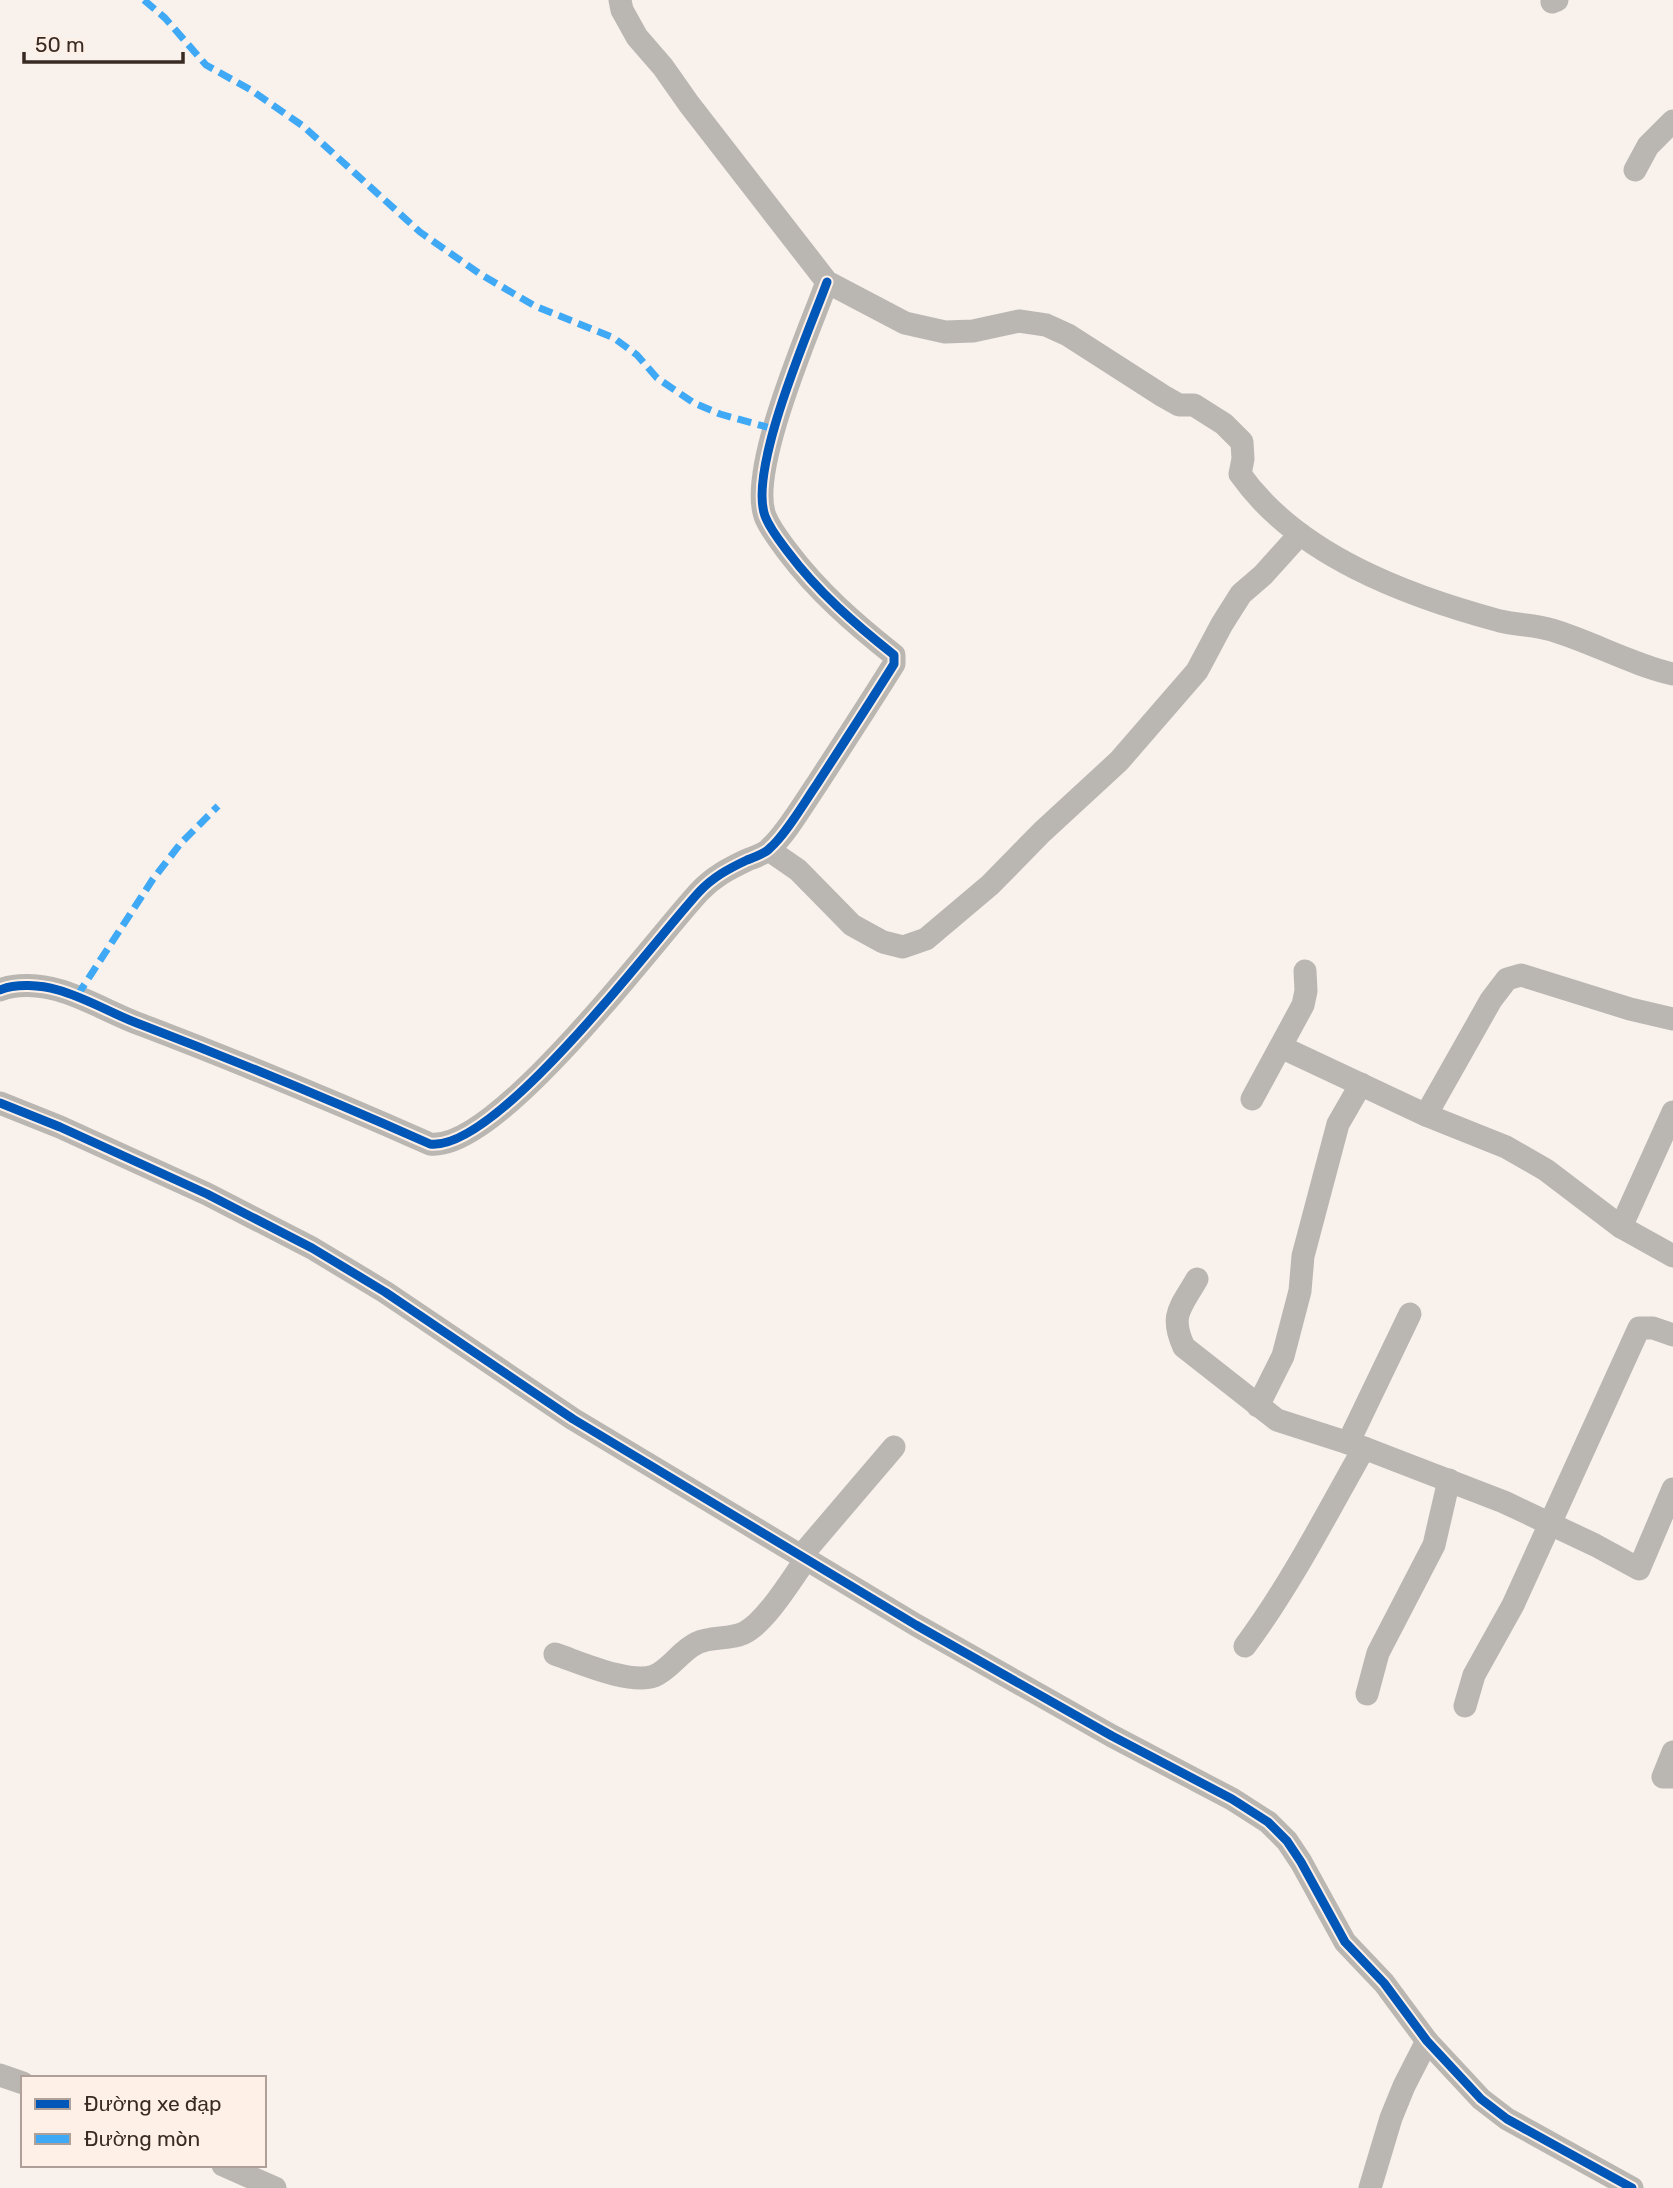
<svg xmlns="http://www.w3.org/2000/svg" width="1673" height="2188" viewBox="0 0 1673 2188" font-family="Rubik,sans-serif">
<rect width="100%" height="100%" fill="#f9f1ec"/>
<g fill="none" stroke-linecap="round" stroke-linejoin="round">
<g stroke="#bab7b2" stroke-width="23">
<path d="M 620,0 L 622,10 L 637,37 L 663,67 L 689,104 L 827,282 L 905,323 L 945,332 L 973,331 L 1019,321 L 1046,325 L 1068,335 L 1163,396 L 1179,405 L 1194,405 L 1224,424 L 1242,442 L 1243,459 L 1240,474 C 1297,555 1407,596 1500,621 C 1517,625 1536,625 1552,630 C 1592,642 1633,665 1673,674"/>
<path d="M 1552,2 L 1557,0"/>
<path d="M 1635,170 L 1648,146 L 1673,121"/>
<path d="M 769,850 L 798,870 L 852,925 L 883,942 L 903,947 L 926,939 L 990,885 L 1042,832 L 1119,761 L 1197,671 L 1222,624 L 1241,594 L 1263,575 L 1300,534"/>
<path d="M 0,990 C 16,983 41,985 58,990 C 87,998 114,1015 142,1025 C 239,1062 335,1102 430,1144 C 497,1152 652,943 699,892 C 713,877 728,869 747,860 C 754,857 765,854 770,848 C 786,834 804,803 817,784 C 843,744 869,704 894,664 L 894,655 C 855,624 818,592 788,552 C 779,540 770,529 765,516 C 748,469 809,331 827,282"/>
<path d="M 1281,1047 L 1426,1115 L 1506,1147 L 1546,1170 L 1621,1227 L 1673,1256"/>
<path d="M 1252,1099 L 1303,1005 L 1306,991 L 1305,971"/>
<path d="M 0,1103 L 60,1127 L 207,1194 L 312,1248 L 385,1292 L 573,1419 L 916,1625 L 1112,1736 L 1232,1799 L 1268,1822 L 1287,1841 L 1301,1862 L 1345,1942 L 1384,1983 L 1427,2041 L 1481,2099 L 1507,2119 L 1632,2188"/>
<path d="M 1426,1115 L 1491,1000 L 1507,979 L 1521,975 L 1630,1009 L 1673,1019"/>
<path d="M 1621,1227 L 1673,1112"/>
<path d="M 1197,1279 C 1181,1307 1169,1315 1184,1347 L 1277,1420 L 1364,1448 L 1504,1502 L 1595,1545 L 1639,1569 L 1673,1489"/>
<path d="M 1258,1406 L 1283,1356 L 1300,1291 L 1303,1256 L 1338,1124 L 1361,1084"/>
<path d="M 1348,1443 L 1410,1314"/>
<path d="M 801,1556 L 894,1447"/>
<path d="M 1245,1646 C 1291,1584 1326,1515 1364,1448"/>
<path d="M 555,1654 C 579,1662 630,1685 654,1676 C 671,1669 680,1651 697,1643 C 711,1636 729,1640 744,1633 C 766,1622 791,1580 806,1559"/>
<path d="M 1367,1694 L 1378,1653 L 1434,1545 L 1449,1480"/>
<path d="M 1465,1706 L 1474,1675 L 1513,1605 L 1639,1328 L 1653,1328 L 1673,1335"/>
<path d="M 1673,1752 L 1663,1777 L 1673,1777"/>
<path d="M 0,2075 L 23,2083"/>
<path d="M 223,2165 L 275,2188"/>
<path d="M 1370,2188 L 1391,2118 L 1404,2086 L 1427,2041"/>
</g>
<g stroke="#3fa9f5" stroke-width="7" stroke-dasharray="14 7" stroke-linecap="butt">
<path d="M 144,0 L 165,18 L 206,65 L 251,90 L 303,126 L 420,232 L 480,274 L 535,306 L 614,338 L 637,355 L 657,378 L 694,403 L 720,414 L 774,429"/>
<path d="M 77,996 L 153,879 L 181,843 L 218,806"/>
</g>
<defs>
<g id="cycleway">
<path d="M 0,990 C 16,983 41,985 58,990 C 87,998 114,1015 142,1025 C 239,1062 335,1102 430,1144 C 497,1152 652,943 699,892 C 713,877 728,869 747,860 C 754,857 765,854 770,848 C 786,834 804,803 817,784 C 843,744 869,704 894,664 L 894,655 C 855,624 818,592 788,552 C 779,540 770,529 765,516 C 748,469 809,331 827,282"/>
<path d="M 0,1103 L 60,1127 L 207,1194 L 312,1248 L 385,1292 L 573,1419 L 916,1625 L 1112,1736 L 1232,1799 L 1268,1822 L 1287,1841 L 1301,1862 L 1345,1942 L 1384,1983 L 1427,2041 L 1481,2099 L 1507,2119 L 1632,2188"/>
</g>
</defs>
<use href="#cycleway" stroke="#fef0e7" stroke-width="13"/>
<use href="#cycleway" stroke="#0057b8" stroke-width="9"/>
</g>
<rect x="21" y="2076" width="245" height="91" fill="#fef0e7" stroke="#afa199" stroke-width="2"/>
<rect x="35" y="2099" width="35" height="10" fill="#0057b8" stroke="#afa199" stroke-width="2"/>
<text x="84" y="2111" font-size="21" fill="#382b23">Đường xe đạp</text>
<rect x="35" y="2134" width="35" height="10" fill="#3fa9f5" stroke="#afa199" stroke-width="2"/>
<text x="84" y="2146" font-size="21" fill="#382b23">Đường mòn</text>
<path d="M24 52v10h159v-10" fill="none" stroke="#382b23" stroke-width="3.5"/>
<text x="35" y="52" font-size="21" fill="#382b23" stroke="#fef0e7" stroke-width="5" paint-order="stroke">50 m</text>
</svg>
